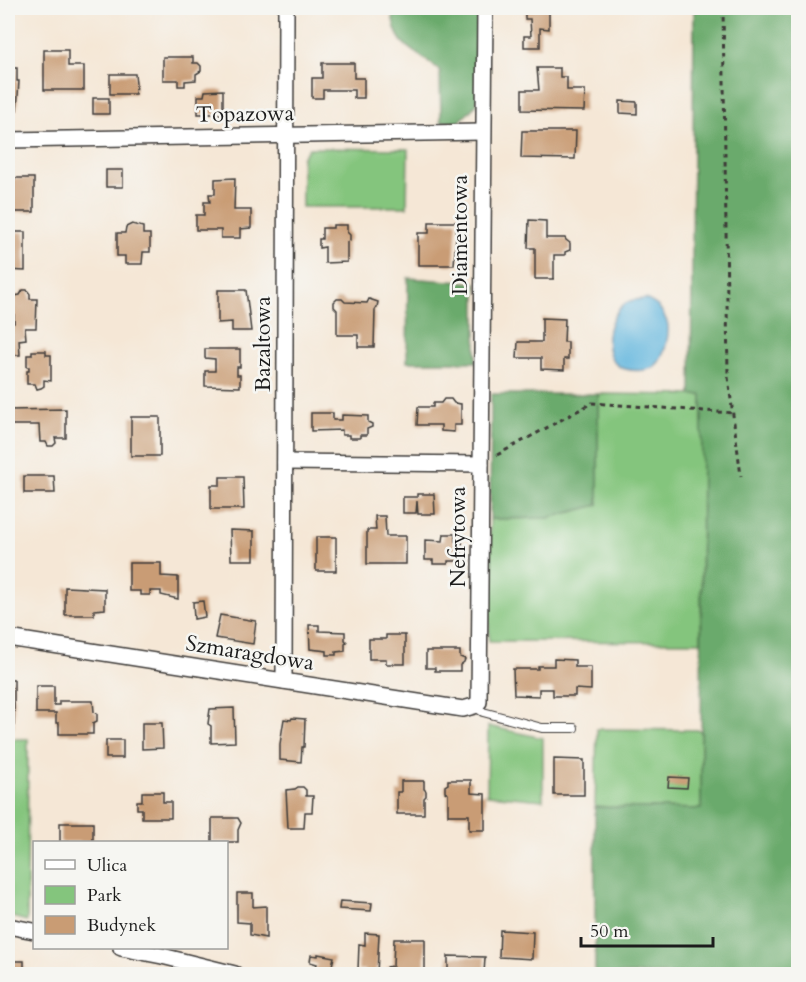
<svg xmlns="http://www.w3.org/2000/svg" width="806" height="982" viewBox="0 0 806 982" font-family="Cardo,serif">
<rect width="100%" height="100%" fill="#f6f6f2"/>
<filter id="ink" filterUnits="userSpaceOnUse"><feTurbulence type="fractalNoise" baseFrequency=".0167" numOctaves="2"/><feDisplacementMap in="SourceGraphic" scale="12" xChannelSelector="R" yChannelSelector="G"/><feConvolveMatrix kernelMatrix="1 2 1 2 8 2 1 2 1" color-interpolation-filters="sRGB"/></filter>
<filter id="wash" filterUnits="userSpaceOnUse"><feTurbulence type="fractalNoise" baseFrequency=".008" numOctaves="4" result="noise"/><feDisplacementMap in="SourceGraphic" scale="24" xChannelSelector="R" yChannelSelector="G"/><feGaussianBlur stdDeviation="1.35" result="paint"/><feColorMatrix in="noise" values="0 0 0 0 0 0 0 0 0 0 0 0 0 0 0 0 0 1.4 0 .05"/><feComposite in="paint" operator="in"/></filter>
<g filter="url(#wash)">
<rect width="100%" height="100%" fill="#f5e7d6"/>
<g fill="#84c57d" stroke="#50704c" stroke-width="1.5">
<path d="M 309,148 L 408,149 L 407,207 L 302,207 L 302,158 Z"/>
<path d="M 598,394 L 702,395 L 701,642 L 489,641 L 490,519 L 548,518 L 598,505 Z"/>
<path d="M 488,726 L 543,738 L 543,800 L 487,795 Z"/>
<path d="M 597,729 L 701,730 L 701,809 L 595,807 Z"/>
<path d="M 8,739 L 28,739 L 27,921 L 8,916 Z"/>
</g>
<g fill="#6baa6c" stroke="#446344" stroke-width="1.5">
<path d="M 694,8 L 798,8 L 798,974 L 595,974 L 595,807 L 701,809 L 702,395 L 691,395 Z"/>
<path d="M 478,9 L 477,104 L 459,122 L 441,122 L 440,71 C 416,48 395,52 392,11 Z"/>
<path d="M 408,278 L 476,283 L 476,362 L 407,362 Z"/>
<path d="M 491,394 L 598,394 L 598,505 L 548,518 L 490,519 Z"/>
</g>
<path fill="#62b6de" stroke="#3f697d" stroke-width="1.5" d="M 646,299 C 651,302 658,305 661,310 C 663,314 668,322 668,326 C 669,337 664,358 656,365 C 649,372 634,371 625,369 C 598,361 605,314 628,302 C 633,299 641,300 646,299 Z"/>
<g id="blocks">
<g fill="#c99c74">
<path d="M 530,8 L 549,8 L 549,29 L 540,28 L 540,47 L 524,47 L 524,36 L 531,36 L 530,19 L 525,19 L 525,9 Z"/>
<path d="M 44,50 L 68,50 L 68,66 L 84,66 L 84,90 L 44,90 Z"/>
<path d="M 163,57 L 193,57 L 193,63 L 198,63 L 201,66 L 201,71 L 196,74 L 196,80 L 185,81 L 185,86 L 178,86 L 178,80 L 163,80 Z"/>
<path d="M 322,63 L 354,63 L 354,78 L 364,78 L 364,98 L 354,98 L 354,90 L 323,90 L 323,98 L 312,98 L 312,78 L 322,78 Z"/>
<path d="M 8,68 L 17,68 L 17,81 L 19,81 L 17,110 L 8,110 Z"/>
<path d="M 537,68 L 560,68 L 560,77 L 567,77 L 567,90 L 585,90 L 584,111 L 522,110 L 522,90 L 539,90 Z"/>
<path d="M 110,74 L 135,74 L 136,84 L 135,94 L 110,94 Z"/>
<path d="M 223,90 L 223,114 L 198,114 L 198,96 L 204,96 L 205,91 Z"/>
<rect x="93" y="98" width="16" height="16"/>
<path d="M 620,101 L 637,102 L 637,114 L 620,113 Z"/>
<path d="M 522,131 L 576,131 L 575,159 L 521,158 Z"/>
<rect x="106" y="170" width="17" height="17"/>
<path d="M 11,178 L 34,178 L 34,212 L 8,212 L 8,202 L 11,202 Z"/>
<path d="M 235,178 L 234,210 L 251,210 L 251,228 L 240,229 L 240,238 L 221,238 L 221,230 L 196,230 L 196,215 L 204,215 L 204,202 L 210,202 L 209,194 L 215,194 L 215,179 Z"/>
<path d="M 529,220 L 546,221 L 546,238 L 565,238 L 566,240 L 570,243 L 570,250 L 565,252 L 565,255 L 554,255 L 554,279 L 535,279 L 535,248 L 528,248 Z"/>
<path d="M 429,222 L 457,222 L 454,265 L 418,265 L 418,233 L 429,233 Z"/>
<path d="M 132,224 L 143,227 L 143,234 L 150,234 L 150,252 L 143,252 L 142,264 L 125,264 L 125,256 L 117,256 L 117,233 L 125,233 L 126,227 Z"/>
<path d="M 333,225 L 347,225 L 347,232 L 350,235 L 350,240 L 347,242 L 347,262 L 325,263 L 325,247 L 319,248 L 319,239 L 322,239 L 322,228 L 333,228 Z"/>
<path d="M 8,232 L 25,232 L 25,271 L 8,270 Z"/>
<path d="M 23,290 L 27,290 L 30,294 L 30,299 L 37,299 L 36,328 L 25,328 L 26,339 L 19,340 L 20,355 L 8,355 L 8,323 L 14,323 L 14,314 L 10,314 L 10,306 L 14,306 L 14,296 L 20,295 Z"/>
<path d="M 218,290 L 246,290 L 251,331 L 232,331 L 232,322 L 218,323 Z"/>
<path d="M 337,299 L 342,299 L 345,302 L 367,303 L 369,299 L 378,302 L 377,307 L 375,310 L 374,347 L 358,347 L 358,335 L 337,335 L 337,310 L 334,307 L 334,302 Z"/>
<path d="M 542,318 L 565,319 L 564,342 L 568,342 L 568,359 L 564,359 L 564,370 L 541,369 L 541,358 L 517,358 L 518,342 L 542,342 Z"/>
<path d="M 205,349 L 240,349 L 240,367 L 237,367 L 237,375 L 240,375 L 240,387 L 205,386 L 205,371 L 215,371 L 215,359 L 205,358 Z"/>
<path d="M 32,351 L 46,351 L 46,355 L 51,355 L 51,381 L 44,380 L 44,386 L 41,388 L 37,389 L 35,384 L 27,384 L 27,371 L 29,371 L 29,367 L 27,367 L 27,355 L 32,355 Z"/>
<path d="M 444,399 L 451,399 L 454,403 L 461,404 L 461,425 L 454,425 L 454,432 L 441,431 L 441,425 L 417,425 L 418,407 L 433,407 L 433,403 L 441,403 Z"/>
<path d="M 66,409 L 66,438 L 55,438 L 56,443 L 53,446 L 48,446 L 46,442 L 40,442 L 39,425 L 9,425 L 9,410 Z"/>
<path d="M 311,413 L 333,413 L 333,420 L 342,420 L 342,415 L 368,416 L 368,422 L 372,424 L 372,427 L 367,429 L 367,435 L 360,435 L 360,438 L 349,438 L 349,435 L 342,435 L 342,430 L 311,431 Z"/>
<rect x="131" y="417" width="29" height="39"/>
<path d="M 24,476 L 54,476 L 55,493 L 24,493 Z"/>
<path d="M 220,477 L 243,477 L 244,509 L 211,509 L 211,485 L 220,485 Z"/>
<path d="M 417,494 L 434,494 L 435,514 L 418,514 L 417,501 L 416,513 L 403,513 L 403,497 L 417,497 Z"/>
<path d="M 375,516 L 385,516 L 386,536 L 406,536 L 406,564 L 367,564 L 367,530 L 376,530 Z"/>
<path d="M 230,530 L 254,531 L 254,560 L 231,560 Z"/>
<path d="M 444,534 L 455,534 L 455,541 L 462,541 L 462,561 L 448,561 L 448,564 L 433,564 L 433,560 L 425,560 L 425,540 L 443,541 Z"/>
<rect x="316" y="537" width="20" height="34"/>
<path d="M 129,563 L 161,563 L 161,576 L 178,577 L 178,599 L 161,595 L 161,591 L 150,591 L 150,595 L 140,595 L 140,591 L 129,591 Z"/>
<path d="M 65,587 L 105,589 L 105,609 L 94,610 L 94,615 L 65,615 Z"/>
<path d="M 203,601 L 205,617 L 194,619 L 193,602 Z"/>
<path d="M 220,615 L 256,621 L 253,644 L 215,638 Z"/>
<path d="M 309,625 L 319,625 L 319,631 L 345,632 L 345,640 L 347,642 L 345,643 L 345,651 L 336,652 L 336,655 L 327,655 L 327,651 L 310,649 Z"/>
<path d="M 386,635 L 405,635 L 405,664 L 386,664 L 386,659 L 369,659 L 369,639 L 386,639 Z"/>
<path d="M 426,651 L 460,651 L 460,657 L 465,659 L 464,662 L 460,665 L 460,671 L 435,671 L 435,668 L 426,668 Z"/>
<path d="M 554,659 L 575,660 L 575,667 L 591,667 L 591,690 L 575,689 L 575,696 L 553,696 L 553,689 L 539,689 L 539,696 L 514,695 L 513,669 L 538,669 L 538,666 L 554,666 Z"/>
<rect x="8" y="680" width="6" height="48"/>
<path d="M 36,686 L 54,686 L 54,705 L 59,705 L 59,701 L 93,701 L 94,712 L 97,714 L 97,721 L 93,723 L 93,734 L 59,734 L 59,723 L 56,723 L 56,713 L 36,713 Z"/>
<path d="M 234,708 L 235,742 L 211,743 L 211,726 L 208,724 L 210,709 Z"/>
<path d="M 292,718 L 305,719 L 304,747 L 302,747 L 301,762 L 280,760 L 280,744 L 284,719 L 291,720 Z"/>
<path d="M 142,723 L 162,723 L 163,748 L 142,749 Z"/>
<rect x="106" y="740" width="17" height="18"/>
<path d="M 554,759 L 584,760 L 584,795 L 554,795 Z"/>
<path d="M 669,777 L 688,778 L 687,788 L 668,787 Z"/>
<path d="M 448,780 L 471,780 L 471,793 L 485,794 L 485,830 L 469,830 L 469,815 L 448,815 L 448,794 L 445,792 L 445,786 L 448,784 Z"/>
<path d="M 401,781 L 424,781 L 424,789 L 426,791 L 426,796 L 424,798 L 424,814 L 397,814 L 397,792 L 401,792 Z"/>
<path d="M 298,787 L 303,787 L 306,790 L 306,796 L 313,796 L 312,812 L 305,812 L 304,828 L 288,828 L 286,790 L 295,789 Z"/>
<path d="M 142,792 L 163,792 L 163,802 L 171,802 L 171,818 L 142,818 L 142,809 L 137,809 L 137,801 L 142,801 Z"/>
<path d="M 212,818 L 238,818 L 241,823 L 238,830 L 238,842 L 212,842 Z"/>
<rect x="60" y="823" width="33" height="19"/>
<path d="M 237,893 L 253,893 L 253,907 L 266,906 L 266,938 L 250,935 L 250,923 L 237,922 Z"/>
<path d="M 340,901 L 372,903 L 371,911 L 339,909 Z"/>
<path d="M 500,930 L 533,932 L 532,959 L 499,957 Z"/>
<path d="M 365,933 L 379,934 L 377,974 L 365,974 L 365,970 L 358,970 L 359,944 L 365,945 Z"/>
<path d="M 394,939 L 425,939 L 425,974 L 409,973 L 407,974 L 387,974 L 387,967 L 393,966 Z"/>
<path d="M 318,954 L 334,957 L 330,974 L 314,974 L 317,964 L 310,962 L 311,955 L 318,956 Z"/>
<path d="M 448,956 L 485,957 L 484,974 L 448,974 Z"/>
<rect x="8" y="961" width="16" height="13"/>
</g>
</g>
</g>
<g filter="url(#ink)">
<use href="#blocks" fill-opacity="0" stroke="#3d3a38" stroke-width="1.5"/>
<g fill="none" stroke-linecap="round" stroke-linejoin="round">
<defs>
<path id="service" d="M 474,706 L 483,712 L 542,728 L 574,728"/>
<g id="minor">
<path d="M 8,140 L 483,132"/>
<path d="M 285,462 L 481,464"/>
<path d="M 8,638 L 463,709 L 474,706 L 479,702 L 485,8"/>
<path d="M 284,681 L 286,8"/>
<path d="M 8,926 L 34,931"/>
<path d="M 121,948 L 162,956 L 235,974"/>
</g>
</defs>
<use href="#service" stroke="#3d3a38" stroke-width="10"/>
<use href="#minor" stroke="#3d3a38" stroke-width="18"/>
<g stroke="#3d3a38" stroke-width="3" stroke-dasharray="4.5 4.5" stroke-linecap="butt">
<path d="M 723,8 L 728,377 L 741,476"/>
<path d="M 497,455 L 592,403 L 733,413"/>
</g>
<use href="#service" stroke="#fff" stroke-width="8"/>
<use href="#minor" stroke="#fff" stroke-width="15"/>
</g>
</g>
<g text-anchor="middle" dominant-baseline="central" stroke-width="5" stroke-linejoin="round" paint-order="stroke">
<g font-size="22" fill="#1c1c1c" stroke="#f6f6f2">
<text transform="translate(245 114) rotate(-1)">Topazowa</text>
<text transform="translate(460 235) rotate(-90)">Diamentowa</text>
<text transform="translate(263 344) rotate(-90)">Bazaltowa</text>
<text transform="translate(458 537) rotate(-90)">Nefrytowa</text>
<text transform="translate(250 653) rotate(9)">Szmaragdowa</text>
</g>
</g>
<rect width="806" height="982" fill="none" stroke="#f6f6f2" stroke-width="30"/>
<rect x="33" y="841" width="195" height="108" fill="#f6f6f2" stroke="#9f9f9c" stroke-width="1.5"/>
<rect x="45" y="860" width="30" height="9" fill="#ffffff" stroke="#9f9f9c" stroke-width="1.5"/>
<text x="87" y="871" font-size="18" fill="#1c1c1c">Ulica</text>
<rect x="45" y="886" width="30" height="18" fill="#84c57d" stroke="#9f9f9c" stroke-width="1.5"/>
<text x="87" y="901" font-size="18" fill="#1c1c1c">Park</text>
<rect x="45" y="916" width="30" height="18" fill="#c99c74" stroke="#9f9f9c" stroke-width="1.5"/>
<text x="87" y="931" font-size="18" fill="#1c1c1c">Budynek</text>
<path d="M581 937v9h132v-9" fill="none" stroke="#1c1c1c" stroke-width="3"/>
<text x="590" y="937" font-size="18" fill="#1c1c1c" stroke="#f6f6f2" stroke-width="4.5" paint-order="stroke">50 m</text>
</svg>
